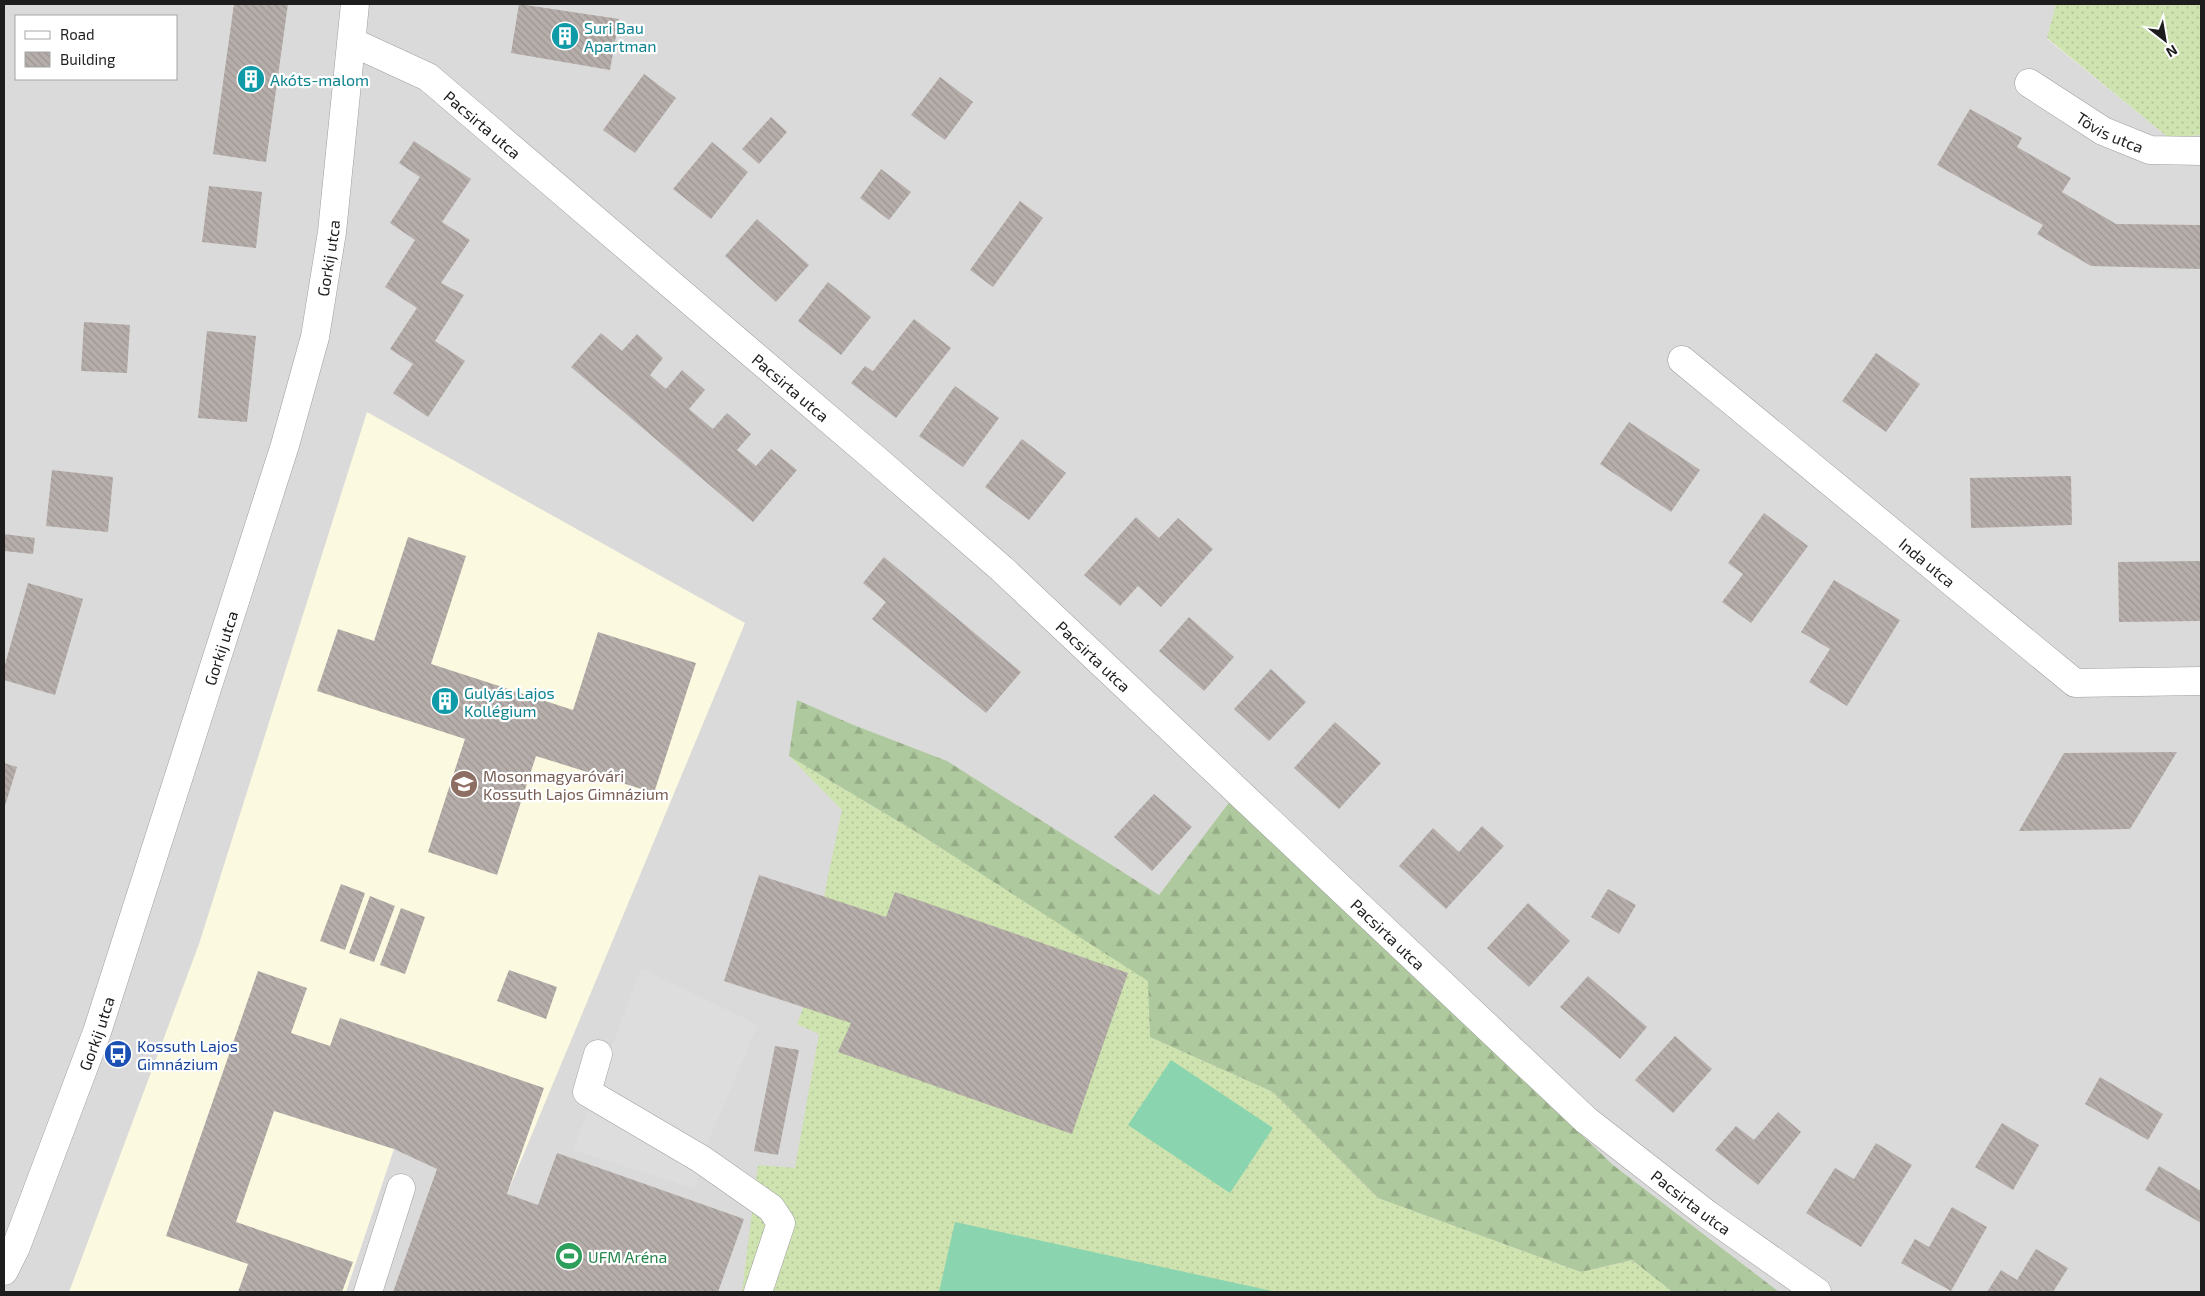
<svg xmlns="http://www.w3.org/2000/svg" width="2205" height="1296" viewBox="0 0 2205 1296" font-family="'Exo 2',sans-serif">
<defs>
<pattern id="grass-dots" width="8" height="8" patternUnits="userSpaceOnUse" patternTransform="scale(1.25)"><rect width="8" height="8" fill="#cee3af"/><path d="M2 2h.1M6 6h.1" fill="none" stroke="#b0c296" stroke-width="1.8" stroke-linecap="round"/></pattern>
<pattern id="forest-firs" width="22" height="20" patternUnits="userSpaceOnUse" patternTransform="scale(1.25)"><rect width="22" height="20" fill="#aec99d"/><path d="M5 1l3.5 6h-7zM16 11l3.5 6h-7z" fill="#95ac87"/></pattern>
<pattern id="building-back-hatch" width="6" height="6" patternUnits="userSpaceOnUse" patternTransform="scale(1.25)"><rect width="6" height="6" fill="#b6aeaa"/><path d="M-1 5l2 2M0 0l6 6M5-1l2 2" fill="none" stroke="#9c9592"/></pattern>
</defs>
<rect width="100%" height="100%" fill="#ede9e4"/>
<path fill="#dbdada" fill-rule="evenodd" d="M 4,4 L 2056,4 L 2047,39 L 2169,138 L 2201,135 L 2201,1292 L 4,1292 ZM 16,16 L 176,16 L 176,79 L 16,79 Z"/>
<path fill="#fbf9df" d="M 367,412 L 745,623 L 507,1194 L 394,1149 L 346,1292 L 69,1292 L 199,944 Z"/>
<g fill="url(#grass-dots)">
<path d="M 2056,4 L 2201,4 L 2201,135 L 2169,138 L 2047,38 Z"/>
<path d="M 789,756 L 913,830 L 1149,981 L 1150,1037 L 1273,1092 L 1378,1198 L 1581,1272 L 1632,1260 L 1673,1292 L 742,1292 L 758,1165 L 795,1168 L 819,1034 L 797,1024 L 813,982 L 825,891 L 842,810 Z"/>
</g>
<path fill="url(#forest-firs)" d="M 797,700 L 851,724 L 947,761 L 1159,895 L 1231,800 L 1613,1165 L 1779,1292 L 1673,1292 L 1632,1260 L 1581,1272 L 1378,1198 L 1273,1092 L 1150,1037 L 1148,981 L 913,830 L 789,756 Z"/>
<g fill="#8ad5b0">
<path d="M 1171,1060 L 1273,1128 L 1230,1193 L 1128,1125 Z"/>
<path d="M 955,1222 L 1277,1292 L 939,1292 Z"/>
</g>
<path fill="#ddd" d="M 641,968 L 758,1025 L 701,1159 L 696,1189 L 573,1150 Z"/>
<g fill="url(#building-back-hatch)">
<path d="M 234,4 L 288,4 L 266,162 L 213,154 Z"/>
<path d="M 519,4 L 619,19 L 610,70 L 511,53 Z"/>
<path d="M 644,74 L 676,98 L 635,153 L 603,130 Z"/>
<path d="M 940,77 L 973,102 L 945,140 L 911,115 Z"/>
<path d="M 1970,109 L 2022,138 L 2017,147 L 2071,178 L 2062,192 L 2116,224 L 2201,225 L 2201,269 L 2091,266 L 2037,234 L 2043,225 L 1937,165 Z"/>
<path d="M 771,117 L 787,132 L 759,164 L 742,149 Z"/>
<path d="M 414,141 L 471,179 L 442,222 L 470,240 L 441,283 L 464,295 L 435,341 L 465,361 L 428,417 L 393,393 L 413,364 L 390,349 L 417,308 L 385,287 L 415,240 L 390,223 L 420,177 L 399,163 Z"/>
<path d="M 712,142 L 748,172 L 711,219 L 673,189 Z"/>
<path d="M 881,169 L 911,192 L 889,220 L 860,198 Z"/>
<path d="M 209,186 L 262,192 L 256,248 L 202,242 Z"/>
<path d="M 1020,201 L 1043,218 L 993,287 L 970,270 Z"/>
<path d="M 757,219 L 809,265 L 776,302 L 725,256 Z"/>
<path d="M 828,282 L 871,317 L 841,355 L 798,321 Z"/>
<path d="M 914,319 L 951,348 L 896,418 L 851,383 L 865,366 L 873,371 Z"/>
<path d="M 84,322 L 130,325 L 127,373 L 81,371 Z"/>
<path d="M 207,331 L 256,336 L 247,422 L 198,418 Z"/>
<path d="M 601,333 L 622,351 L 637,334 L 663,358 L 650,375 L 666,389 L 682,370 L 705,390 L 689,409 L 713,429 L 727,413 L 751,434 L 737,450 L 756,466 L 771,449 L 797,470 L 753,522 L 571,367 Z"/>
<path d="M 1876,353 L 1920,384 L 1886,432 L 1842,401 Z"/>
<path d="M 955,386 L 999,418 L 963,467 L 919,436 Z"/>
<path d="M 1629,422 L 1700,470 L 1671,512 L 1600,464 Z"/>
<path d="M 1022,439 L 1066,473 L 1029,520 L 985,487 Z"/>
<path d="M 52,470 L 113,477 L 108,532 L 46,526 Z"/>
<path d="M 2071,476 L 2072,525 L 1971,528 L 1970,478 Z"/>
<path d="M 1764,513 L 1808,546 L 1751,623 L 1722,602 L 1743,574 L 1728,563 Z"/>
<path d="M 1136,517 L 1159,538 L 1178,518 L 1213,549 L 1161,607 L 1138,586 L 1120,606 L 1084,575 Z"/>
<path d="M 4,534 L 35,538 L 33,554 L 4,551 Z"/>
<path d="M 408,537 L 466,556 L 431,664 L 573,710 L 598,632 L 696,663 L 654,793 L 536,756 L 497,875 L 428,852 L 465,739 L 317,691 L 338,629 L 374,641 Z"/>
<path d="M 884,557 L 1021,672 L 986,713 L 872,619 L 886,602 L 863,583 Z"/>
<path d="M 2201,561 L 2201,621 L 2119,622 L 2118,562 Z"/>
<path d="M 1834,580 L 1900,620 L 1847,706 L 1809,682 L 1830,649 L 1801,632 Z"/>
<path d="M 28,583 L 83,599 L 55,695 L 4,680 L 4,668 Z"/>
<path d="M 1189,617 L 1234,657 L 1204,691 L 1159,651 Z"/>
<path d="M 1271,669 L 1306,702 L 1269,741 L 1234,709 Z"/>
<path d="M 1335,722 L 1381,763 L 1339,809 L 1294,768 Z"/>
<path d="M 2177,752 L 2130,829 L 2019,831 L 2064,753 Z"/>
<path d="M 4,763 L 17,767 L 4,809 Z"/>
<path d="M 1154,794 L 1192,827 L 1152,871 L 1114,837 Z"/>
<path d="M 1482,826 L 1504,846 L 1446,909 L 1399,866 L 1433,828 L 1459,852 Z"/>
<path d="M 759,875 L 886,917 L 895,892 L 1128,973 L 1072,1134 L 838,1052 L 851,1023 L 724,981 Z"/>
<path d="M 341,884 L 365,893 L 345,950 L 320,941 Z"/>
<path d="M 1608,889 L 1636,905 L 1619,934 L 1591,917 Z"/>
<path d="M 370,896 L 395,906 L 374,962 L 349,953 Z"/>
<path d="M 1528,903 L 1570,941 L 1529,987 L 1487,948 Z"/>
<path d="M 401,908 L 425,917 L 405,974 L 380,965 Z"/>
<path d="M 509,970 L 557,987 L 546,1019 L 497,1001 Z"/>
<path d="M 258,971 L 307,988 L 291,1033 L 330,1046 L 340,1018 L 544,1088 L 507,1194 L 538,1205 L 557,1153 L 744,1219 L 718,1292 L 393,1292 L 437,1169 L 394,1149 L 274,1111 L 236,1222 L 353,1262 L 342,1292 L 238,1292 L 248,1264 L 166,1236 Z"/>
<path d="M 1588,976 L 1647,1027 L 1620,1059 L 1560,1007 Z"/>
<path d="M 1675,1036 L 1712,1069 L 1673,1113 L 1635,1080 Z"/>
<path d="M 775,1046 L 799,1050 L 778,1155 L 754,1151 Z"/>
<path d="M 2100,1077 L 2163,1114 L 2148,1140 L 2085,1104 Z"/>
<path d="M 1778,1112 L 1801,1132 L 1758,1185 L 1715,1150 L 1736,1126 L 1754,1140 Z"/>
<path d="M 2002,1123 L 2039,1145 L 2013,1190 L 1975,1167 Z"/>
<path d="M 1876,1143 L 1912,1165 L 1861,1247 L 1806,1213 L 1835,1168 L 1854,1179 Z"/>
<path d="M 2159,1166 L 2201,1191 L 2201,1223 L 2145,1190 Z"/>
<path d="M 1952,1207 L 1987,1227 L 1951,1291 L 1901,1263 L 1915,1239 L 1929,1247 Z"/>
<path d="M 2036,1249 L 2068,1268 L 2053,1292 L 1987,1292 L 2001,1270 L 2017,1280 Z"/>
</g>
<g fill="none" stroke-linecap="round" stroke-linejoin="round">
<defs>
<g id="minor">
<path id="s1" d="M 352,42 L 428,77 L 872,456 L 1002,569 L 1586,1120 L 1708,1215 L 1817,1292"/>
<path id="s2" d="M 2029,83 L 2103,131 L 2150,150 L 2201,151"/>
<path id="s3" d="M 1682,360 L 2075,683 L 2201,681"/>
<path d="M 598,1054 L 587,1092 L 701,1159 L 771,1208 L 781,1223 L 758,1292"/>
<path id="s4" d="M 4,1271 L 16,1247 L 97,1032 L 285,445 L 315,337 L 332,232 L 355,4"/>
<path d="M 368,1292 L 401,1188"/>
</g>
</defs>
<use href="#minor" stroke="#9e9e9e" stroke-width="29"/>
<use href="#minor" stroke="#fff" stroke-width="28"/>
</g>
<defs>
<symbol id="building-disc" viewBox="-11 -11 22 22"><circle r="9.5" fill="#0f9aa8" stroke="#fff"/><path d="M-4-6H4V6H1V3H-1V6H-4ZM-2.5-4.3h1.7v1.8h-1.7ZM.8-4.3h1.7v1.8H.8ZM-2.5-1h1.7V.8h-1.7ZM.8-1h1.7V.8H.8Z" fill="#fff"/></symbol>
<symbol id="school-disc" viewBox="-11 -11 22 22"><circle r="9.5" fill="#8d6e63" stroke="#fff"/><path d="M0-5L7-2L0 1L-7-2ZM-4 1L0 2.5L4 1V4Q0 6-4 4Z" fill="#fff"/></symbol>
<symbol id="bus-disc" viewBox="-11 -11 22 22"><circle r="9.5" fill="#1a4fb4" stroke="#fff"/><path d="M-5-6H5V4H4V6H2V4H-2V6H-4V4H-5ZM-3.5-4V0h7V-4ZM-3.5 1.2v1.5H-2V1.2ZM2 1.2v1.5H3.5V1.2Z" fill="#fff"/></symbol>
<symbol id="stadium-disc" viewBox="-11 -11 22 22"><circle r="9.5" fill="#2e9e5b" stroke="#fff"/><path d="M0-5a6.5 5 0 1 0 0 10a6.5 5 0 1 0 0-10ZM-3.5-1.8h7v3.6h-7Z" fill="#fff"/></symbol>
</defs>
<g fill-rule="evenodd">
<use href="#building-disc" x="549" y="20" width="32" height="32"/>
<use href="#building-disc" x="235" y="63" width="32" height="32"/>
<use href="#building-disc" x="429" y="685" width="32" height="32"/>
<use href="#school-disc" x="448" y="768" width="32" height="32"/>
<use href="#bus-disc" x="102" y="1038" width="32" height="32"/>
<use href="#stadium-disc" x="553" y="1240" width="32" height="32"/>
</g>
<g text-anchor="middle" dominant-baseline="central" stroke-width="4.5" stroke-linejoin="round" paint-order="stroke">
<g font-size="16" fill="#0d838f" stroke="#fff" text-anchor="start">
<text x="584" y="27">Suri Bau<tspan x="584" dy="18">Apartman</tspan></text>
<text x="270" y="79">Akóts-malom</text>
<text x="464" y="692">Gulyás Lajos<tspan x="464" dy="18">Kollégium</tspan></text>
</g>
<g font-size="16" fill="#1d1d1d" stroke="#fff">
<text stroke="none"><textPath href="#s1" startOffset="156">Pacsirta utca</textPath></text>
<text stroke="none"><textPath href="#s2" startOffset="95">Tövis utca</textPath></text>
<text stroke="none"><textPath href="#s4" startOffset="1065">Gorkij utca</textPath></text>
<text stroke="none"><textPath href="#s1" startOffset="561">Pacsirta utca</textPath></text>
<text stroke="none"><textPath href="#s3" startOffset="318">Inda utca</textPath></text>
<text stroke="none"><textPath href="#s4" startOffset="660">Gorkij utca</textPath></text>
<text stroke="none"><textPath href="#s1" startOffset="966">Pacsirta utca</textPath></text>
<text stroke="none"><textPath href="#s1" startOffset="1371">Pacsirta utca</textPath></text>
<text stroke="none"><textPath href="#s4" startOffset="255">Gorkij utca</textPath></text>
<text stroke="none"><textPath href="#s1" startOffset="1776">Pacsirta utca</textPath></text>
</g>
<g font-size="16" fill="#785e54" stroke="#fff" text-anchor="start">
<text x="483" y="775">Mosonmagyaróvári<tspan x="483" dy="18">Kossuth Lajos Gimnázium</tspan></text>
</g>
<g font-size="16" fill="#164399" stroke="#fff" text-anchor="start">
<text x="137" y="1045">Kossuth Lajos<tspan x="137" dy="18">Gimnázium</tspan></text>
</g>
<g font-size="16" fill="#27864d" stroke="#fff" text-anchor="start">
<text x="588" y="1256">UFM Aréna</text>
</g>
</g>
<rect width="2205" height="1296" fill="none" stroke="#1d1d1d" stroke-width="10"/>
<rect x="15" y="15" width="162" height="65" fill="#ffffff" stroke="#a5a5a5"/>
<rect x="25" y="31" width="25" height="8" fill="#ffffff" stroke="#a5a5a5"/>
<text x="60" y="40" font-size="15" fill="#1d1d1d">Road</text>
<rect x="25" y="52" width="25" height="15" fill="url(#building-back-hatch)" stroke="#a5a5a5"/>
<text x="60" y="65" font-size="15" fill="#1d1d1d">Building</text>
<g transform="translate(2165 40) rotate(149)" stroke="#ffffff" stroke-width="4" paint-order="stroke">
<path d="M0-4L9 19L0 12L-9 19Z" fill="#1d1d1d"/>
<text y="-8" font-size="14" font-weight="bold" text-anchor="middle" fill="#1d1d1d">N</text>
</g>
</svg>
